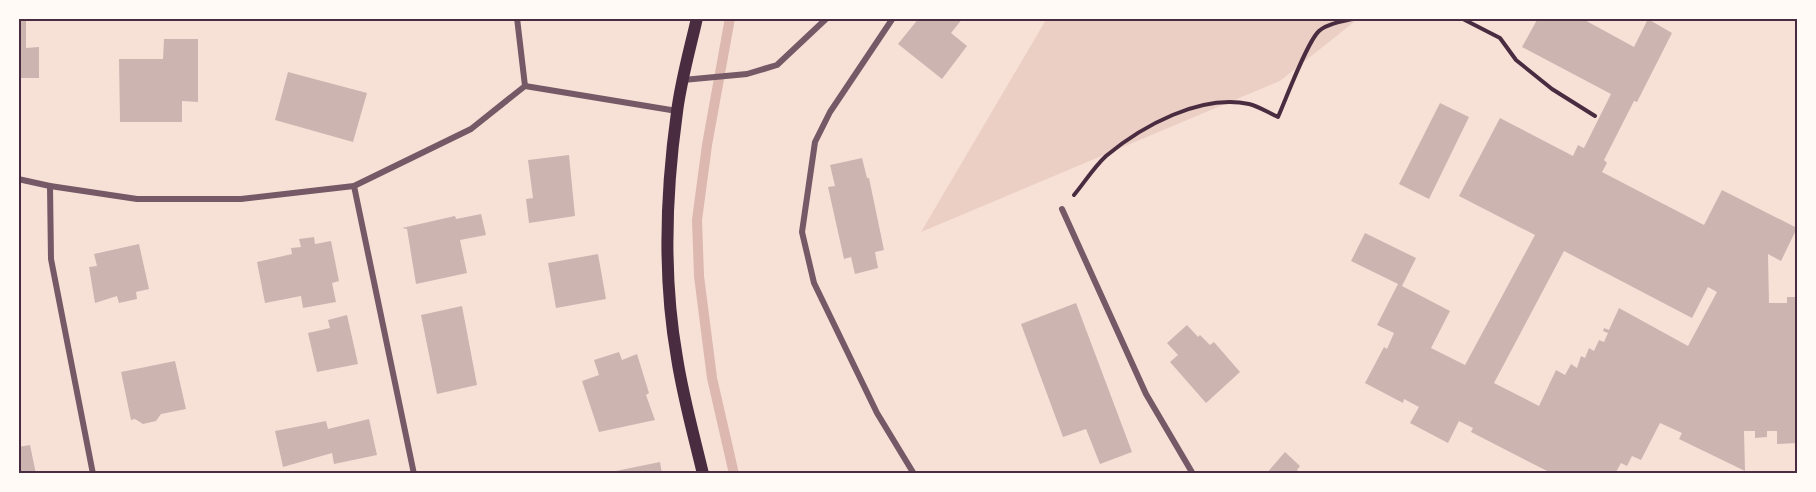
<svg xmlns="http://www.w3.org/2000/svg" width="1816" height="492" viewBox="0 0 1816 492" font-family="'Archivo Narrow',sans-serif">
<rect width="100%" height="100%" fill="#f7e1d7"/>
<path fill="#ebcfc5" d="M 1047,18 L 1359,18 L 1280,81 L 921,232 Z"/>
<g fill="none" stroke-linecap="round" stroke-linejoin="round">
<path stroke="#dcb8b0" stroke-width="10" d="M 730,18 L 707,145 L 697,220 L 699,276 L 712,378 L 734,474"/>
</g>
<g fill="#ccb4b1" fill-rule="evenodd">
<path d="M 18,18 L 26,18 L 26,48 L 39,47 L 39,78 L 20,78 Z"/>
<path d="M 919,18 L 963,18 L 951,33 L 967,46 L 942,79 L 898,44 Z"/>
<path d="M 1538,18 L 1581,18 L 1634,47 L 1648,19 L 1672,33 L 1637,102 L 1634,101 L 1604,160 L 1607,163 L 1602,172 L 1704,225 L 1722,190 L 1797,228 L 1781,261 L 1768,254 L 1769,303 L 1787,303 L 1787,297 L 1798,297 L 1798,443 L 1777,444 L 1777,431 L 1767,431 L 1767,437 L 1755,438 L 1755,431 L 1744,431 L 1745,471 L 1679,439 L 1682,433 L 1660,423 L 1641,460 L 1632,456 L 1627,466 L 1621,463 L 1615,474 L 1553,474 L 1471,432 L 1473,428 L 1459,421 L 1448,443 L 1410,423 L 1419,407 L 1404,399 L 1403,403 L 1365,383 L 1384,347 L 1387,349 L 1394,333 L 1377,325 L 1398,284 L 1351,261 L 1365,233 L 1416,258 L 1402,286 L 1450,311 L 1431,348 L 1465,365 L 1535,235 L 1459,196 L 1500,118 L 1573,156 L 1578,145 L 1584,148 L 1611,94 L 1522,47 ZM 1564,251 L 1692,318 L 1708,287 L 1717,292 L 1688,346 L 1619,308 L 1609,330 L 1604,328 L 1603,331 L 1608,333 L 1604,342 L 1599,340 L 1594,351 L 1589,348 L 1585,358 L 1581,356 L 1577,368 L 1571,364 L 1565,375 L 1556,370 L 1539,406 L 1494,383 Z"/>
<path d="M 164,39 L 198,39 L 198,102 L 182,101 L 182,122 L 120,122 L 119,59 L 163,59 Z"/>
<path d="M 288,72 L 367,93 L 353,142 L 275,120 Z"/>
<path d="M 1440,103 L 1469,117 L 1429,199 L 1399,184 Z"/>
<path d="M 569,155 L 575,216 L 529,223 L 526,199 L 533,198 L 528,160 Z"/>
<path d="M 862,158 L 867,178 L 869,178 L 884,250 L 875,252 L 878,268 L 855,274 L 851,257 L 844,259 L 828,187 L 835,186 L 830,165 Z"/>
<path d="M 481,214 L 486,235 L 460,240 L 467,273 L 416,284 L 407,229 L 402,228 L 455,216 L 456,219 Z"/>
<path d="M 314,237 L 315,244 L 331,241 L 339,281 L 332,283 L 336,302 L 303,308 L 301,296 L 265,303 L 257,262 L 292,254 L 291,248 L 301,247 L 299,239 Z"/>
<path d="M 139,244 L 149,289 L 136,292 L 137,299 L 119,303 L 117,296 L 95,303 L 89,267 L 97,266 L 94,254 Z"/>
<path d="M 598,254 L 606,299 L 556,308 L 548,263 Z"/>
<path d="M 1076,303 L 1132,452 L 1100,464 L 1086,429 L 1063,437 L 1021,324 Z"/>
<path d="M 462,306 L 477,385 L 437,394 L 421,315 Z"/>
<path d="M 347,315 L 358,364 L 317,372 L 308,333 L 330,328 L 328,320 Z"/>
<path d="M 1187,325 L 1198,337 L 1200,335 L 1210,345 L 1214,342 L 1240,372 L 1206,403 L 1170,362 L 1178,355 L 1167,343 Z"/>
<path d="M 619,352 L 622,360 L 637,354 L 649,393 L 646,395 L 655,420 L 599,432 L 582,381 L 599,375 L 594,360 Z"/>
<path d="M 175,361 L 186,409 L 161,414 L 156,421 L 143,424 L 135,419 L 131,420 L 121,372 Z"/>
<path d="M 369,419 L 377,455 L 334,464 L 332,453 L 283,467 L 275,431 L 326,421 L 328,429 Z"/>
<path d="M 30,445 L 36,474 L 18,474 L 18,447 Z"/>
<path d="M 1285,452 L 1300,466 L 1297,470 L 1301,474 L 1266,474 Z"/>
<path d="M 660,462 L 662,474 L 606,474 L 606,473 Z"/>
</g>
<g fill="none" stroke-linecap="round" stroke-linejoin="round">
<g stroke="#4a2c40" stroke-width="4">
<path d="M 1461,18 L 1500,38 L 1516,60 L 1552,89 L 1595,116"/>
<path d="M 1074,195 C 1084,183 1094,167 1106,156 C 1142,126 1200,94 1249,104 C 1258,106 1269,113 1278,117 C 1286,99 1307,42 1319,31 C 1328,23 1347,20 1359,18"/>
</g>
<g stroke="#755966" stroke-width="6">
<path d="M 517,18 L 525,86"/>
<path d="M 893,18 L 830,112 L 815,142 L 802,232 L 814,283 L 877,413 L 914,474"/>
<path d="M 683,80 L 747,74 L 777,65 L 827,18"/>
<path d="M 18,179 L 50,186 L 137,199 L 241,199 L 354,186 L 471,129 L 525,86 L 677,111"/>
<path d="M 50,186 L 51,259 L 93,474"/>
<path d="M 354,186 L 414,474"/>
<path d="M 1062,209 L 1146,394 L 1193,474"/>
</g>
<path stroke="#4a2c40" stroke-width="12" d="M 697,18 C 690,49 681,80 677,112 C 666,191 663,279 677,358 C 683,397 694,436 703,474"/>
</g>
<rect width="1816" height="492" fill="none" stroke="#fffaf5" stroke-width="39"/>
<rect x="20" y="20" width="1776" height="452" fill="none" stroke="#4a2c40" stroke-width="2"/>
</svg>
